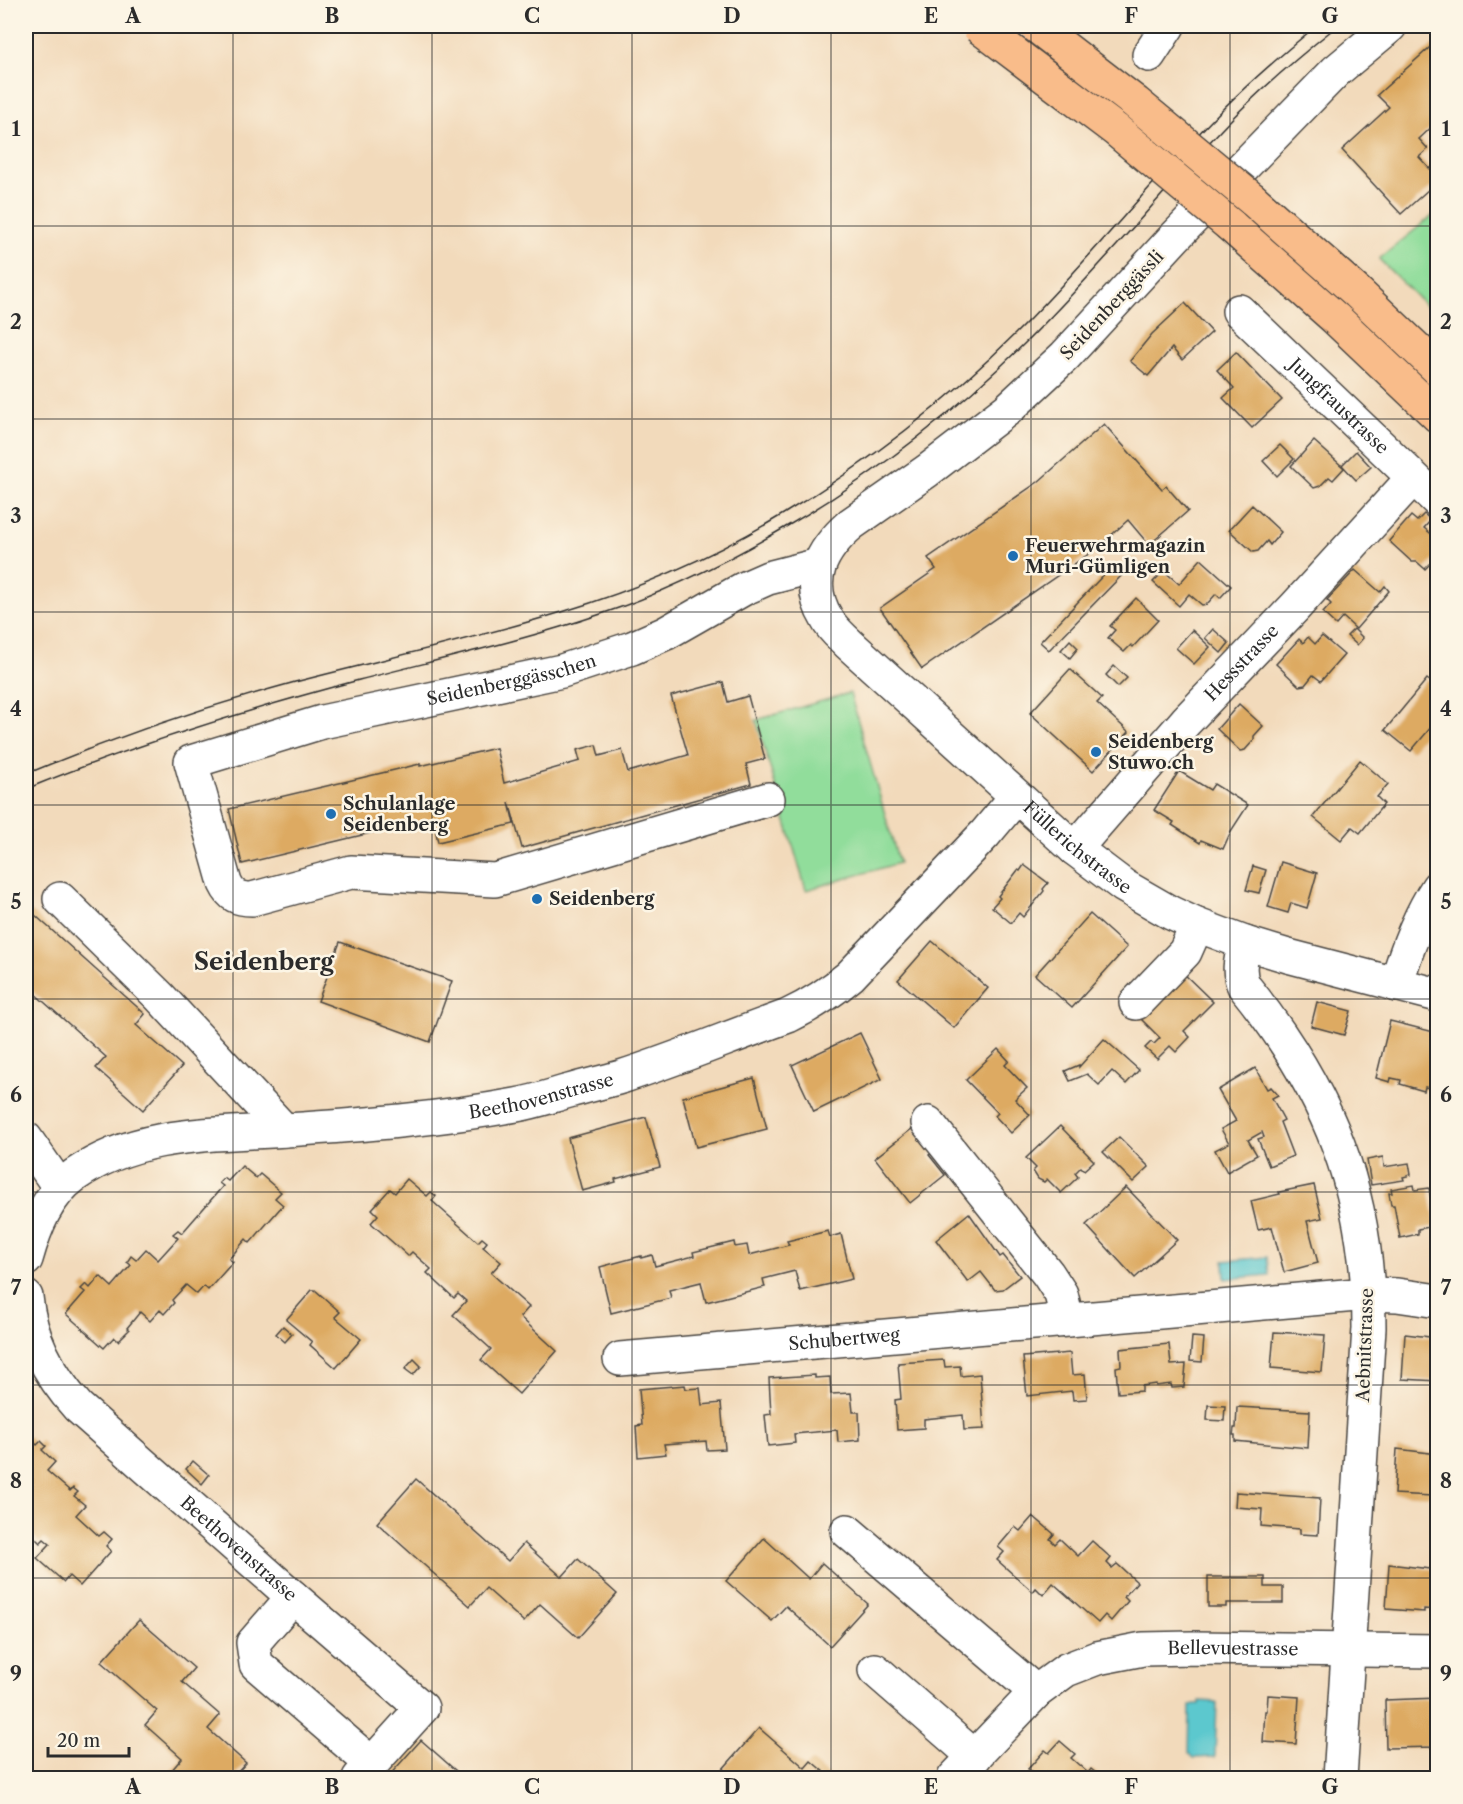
<svg xmlns="http://www.w3.org/2000/svg" width="1463" height="1804" viewBox="0 0 1463 1804" font-family="'Libre Caslon Text',serif">
<rect width="100%" height="100%" fill="#fcf5e5"/>
<filter id="ink" filterUnits="userSpaceOnUse"><feTurbulence type="fractalNoise" baseFrequency=".0167" numOctaves="2"/><feDisplacementMap in="SourceGraphic" scale="12" xChannelSelector="R" yChannelSelector="G"/><feConvolveMatrix kernelMatrix="1 2 1 2 8 2 1 2 1" color-interpolation-filters="sRGB"/></filter>
<filter id="wash" filterUnits="userSpaceOnUse"><feTurbulence type="fractalNoise" baseFrequency=".008" numOctaves="4" result="noise"/><feDisplacementMap in="SourceGraphic" scale="24" xChannelSelector="R" yChannelSelector="G"/><feGaussianBlur stdDeviation="1.35" result="paint"/><feColorMatrix in="noise" values="0 0 0 0 0 0 0 0 0 0 0 0 0 0 0 0 0 1.4 0 .05"/><feComposite in="paint" operator="in"/></filter>
<g filter="url(#wash)">
<rect width="100%" height="100%" fill="#f2dabb"/>
<g fill="#91dd9b" stroke="#5e8463" stroke-width="1.5">
<path d="M 1437,212 L 1437,317 L 1379,259 Z"/>
<path d="M 850,693 L 899,863 L 806,890 L 756,720 Z"/>
</g>
<g fill="#5bc8ce" stroke="#437a7c" stroke-width="1.5">
<path d="M 1267,1257 L 1269,1275 L 1225,1279 L 1224,1261 Z"/>
<path d="M 1200,1701 L 1217,1702 L 1215,1757 L 1194,1758 L 1189,1753 L 1190,1706 L 1194,1704 L 1200,1704 Z"/>
</g>
<g id="blocks">
<g fill="#ddaa62">
<path d="M 1438,40 L 1438,121 L 1419,139 L 1428,149 L 1419,157 L 1430,169 L 1438,162 L 1438,181 L 1401,214 L 1342,150 L 1389,107 L 1377,95 Z"/>
<path d="M 1185,303 L 1212,332 L 1182,360 L 1172,348 L 1148,376 L 1130,361 L 1152,334 Z"/>
<path d="M 1236,352 L 1282,400 L 1252,428 L 1223,398 L 1234,388 L 1217,370 Z"/>
<path d="M 1104,424 L 1162,489 L 1166,486 L 1188,511 L 1149,545 L 1128,520 L 1096,549 L 922,669 L 880,608 L 936,569 L 928,558 L 1038,482 Z"/>
<path d="M 1314,441 L 1344,468 L 1333,480 L 1329,477 L 1320,486 L 1314,488 L 1291,466 Z"/>
<path d="M 1280,445 L 1294,459 L 1277,476 L 1263,461 Z"/>
<path d="M 1356,451 L 1371,467 L 1356,480 L 1342,465 Z"/>
<path d="M 1252,505 L 1281,532 L 1270,545 L 1267,541 L 1258,551 L 1253,552 L 1229,530 Z"/>
<path d="M 1424,514 L 1431,520 L 1424,528 L 1435,537 L 1433,540 L 1438,544 L 1438,556 L 1425,569 L 1417,562 L 1412,562 L 1389,541 L 1411,516 L 1417,521 Z"/>
<path d="M 1201,559 L 1231,586 L 1220,598 L 1216,594 L 1207,604 L 1202,605 L 1189,594 L 1179,606 L 1153,582 L 1164,571 L 1179,584 Z"/>
<path d="M 1112,566 L 1122,575 L 1049,650 L 1040,642 Z"/>
<path d="M 1355,570 L 1380,592 L 1385,586 L 1389,591 L 1356,629 L 1343,617 L 1336,625 L 1323,613 L 1331,604 L 1327,600 Z"/>
<path d="M 1136,598 L 1158,620 L 1133,647 L 1131,645 L 1124,652 L 1108,638 L 1115,630 L 1110,626 Z"/>
<path d="M 1213,629 L 1229,643 L 1221,653 L 1205,638 Z"/>
<path d="M 1354,629 L 1363,638 L 1357,645 L 1347,636 Z"/>
<path d="M 1192,630 L 1210,647 L 1194,664 L 1176,648 Z"/>
<path d="M 1322,636 L 1344,655 L 1321,681 L 1313,675 L 1305,685 L 1299,686 L 1276,664 L 1299,639 L 1303,643 L 1308,637 L 1315,644 Z"/>
<path d="M 1070,640 L 1078,648 L 1070,658 L 1061,650 Z"/>
<path d="M 1114,666 L 1127,678 L 1118,687 L 1106,675 Z"/>
<path d="M 1070,669 L 1102,698 L 1097,703 L 1129,732 L 1093,771 L 1030,713 Z"/>
<path d="M 1427,679 L 1438,687 L 1438,719 L 1411,751 L 1385,730 Z"/>
<path d="M 723,682 L 728,702 L 748,696 L 765,759 L 746,764 L 751,784 L 522,848 L 509,802 L 514,824 L 438,842 L 433,818 L 242,864 L 229,809 L 420,764 L 420,766 L 496,748 L 504,783 L 580,761 L 577,750 L 596,745 L 599,756 L 622,750 L 628,772 L 688,755 L 671,696 Z"/>
<path d="M 1239,704 L 1263,726 L 1254,736 L 1254,740 L 1245,750 L 1240,751 L 1217,729 Z"/>
<path d="M 1360,760 L 1388,784 L 1377,797 L 1384,804 L 1360,833 L 1352,827 L 1341,840 L 1313,817 Z"/>
<path d="M 1179,771 L 1210,790 L 1214,784 L 1248,805 L 1231,831 L 1223,849 L 1201,840 L 1200,843 L 1172,825 L 1174,822 L 1154,810 Z"/>
<path d="M 1281,862 L 1317,873 L 1307,908 L 1291,903 L 1288,913 L 1268,907 Z"/>
<path d="M 1024,865 L 1048,883 L 1043,889 L 1044,891 L 1023,917 L 1019,913 L 1011,923 L 992,907 L 1000,898 L 998,896 L 1018,870 L 1020,871 Z"/>
<path d="M 1253,866 L 1266,870 L 1259,893 L 1246,890 Z"/>
<path d="M 26,907 L 145,1014 L 136,1025 L 182,1066 L 143,1110 L 96,1068 L 106,1057 L 26,986 Z"/>
<path d="M 1090,914 L 1127,947 L 1072,1008 L 1035,975 Z"/>
<path d="M 932,941 L 988,988 L 954,1028 L 898,980 Z"/>
<path d="M 340,942 L 452,981 L 430,1042 L 318,1001 Z"/>
<path d="M 1179,969 L 1213,1002 L 1184,1031 L 1190,1037 L 1176,1052 L 1170,1046 L 1157,1059 L 1145,1048 L 1151,1042 L 1154,1044 L 1160,1038 L 1136,1014 Z"/>
<path d="M 1317,1002 L 1351,1011 L 1344,1035 L 1311,1026 Z"/>
<path d="M 1390,1021 L 1438,1033 L 1438,1090 L 1425,1087 L 1424,1091 L 1400,1084 L 1401,1080 L 1391,1078 L 1390,1082 L 1376,1078 Z"/>
<path d="M 860,1033 L 882,1079 L 814,1112 L 792,1065 Z"/>
<path d="M 1104,1039 L 1139,1070 L 1126,1084 L 1112,1071 L 1099,1085 L 1087,1074 L 1070,1081 L 1065,1071 L 1079,1065 L 1079,1067 Z"/>
<path d="M 998,1049 L 1009,1061 L 1005,1065 L 1027,1088 L 1015,1099 L 1030,1115 L 1011,1133 L 995,1116 L 998,1113 L 966,1080 Z"/>
<path d="M 1255,1068 L 1267,1089 L 1271,1087 L 1278,1095 L 1272,1098 L 1284,1120 L 1280,1122 L 1293,1156 L 1269,1166 L 1258,1139 L 1264,1137 L 1262,1132 L 1248,1140 L 1257,1155 L 1227,1172 L 1215,1150 L 1229,1143 L 1221,1129 L 1236,1121 L 1218,1090 Z"/>
<path d="M 754,1078 L 767,1129 L 696,1147 L 683,1097 Z"/>
<path d="M 646,1117 L 660,1167 L 615,1179 L 616,1182 L 582,1191 L 568,1138 Z"/>
<path d="M 1060,1126 L 1094,1161 L 1084,1170 L 1081,1167 L 1075,1173 L 1078,1177 L 1061,1193 L 1047,1179 L 1044,1182 L 1038,1179 L 1033,1171 L 1036,1168 L 1026,1158 Z"/>
<path d="M 913,1128 L 933,1153 L 929,1155 L 945,1175 L 910,1203 L 875,1158 Z"/>
<path d="M 1119,1137 L 1149,1167 L 1133,1182 L 1103,1152 Z"/>
<path d="M 1383,1157 L 1384,1167 L 1409,1163 L 1411,1175 L 1403,1177 L 1404,1180 L 1371,1185 L 1367,1160 Z"/>
<path d="M 242,1166 L 256,1178 L 260,1174 L 281,1192 L 275,1198 L 283,1205 L 250,1243 L 246,1239 L 229,1259 L 233,1262 L 208,1290 L 204,1286 L 197,1294 L 186,1285 L 172,1300 L 174,1303 L 164,1314 L 160,1310 L 150,1321 L 140,1312 L 127,1328 L 129,1330 L 118,1341 L 114,1337 L 104,1348 L 66,1314 L 85,1292 L 81,1289 L 86,1284 L 90,1288 L 100,1276 L 112,1287 L 131,1265 L 127,1262 L 131,1256 L 136,1260 L 146,1249 L 158,1260 L 178,1238 L 173,1234 L 178,1230 L 182,1233 L 223,1186 L 219,1183 L 224,1178 L 228,1181 Z"/>
<path d="M 407,1179 L 427,1196 L 431,1192 L 436,1196 L 432,1201 L 478,1242 L 482,1238 L 487,1242 L 483,1247 L 501,1262 L 491,1273 L 529,1307 L 520,1317 L 557,1351 L 519,1394 L 481,1360 L 491,1349 L 453,1315 L 466,1301 L 458,1294 L 454,1298 L 427,1273 L 431,1269 L 412,1252 L 408,1256 L 371,1223 L 378,1215 L 372,1209 L 390,1189 L 395,1193 Z"/>
<path d="M 1314,1185 L 1322,1218 L 1307,1221 L 1318,1263 L 1284,1272 L 1272,1227 L 1258,1230 L 1251,1201 L 1280,1194 L 1279,1192 Z"/>
<path d="M 1414,1185 L 1415,1190 L 1429,1188 L 1436,1226 L 1418,1229 L 1418,1234 L 1400,1238 L 1394,1205 L 1391,1205 L 1389,1193 L 1392,1193 L 1391,1189 Z"/>
<path d="M 1126,1187 L 1177,1240 L 1135,1278 L 1086,1225 Z"/>
<path d="M 969,1213 L 1000,1257 L 1003,1255 L 1020,1276 L 1003,1289 L 995,1290 L 981,1272 L 968,1282 L 936,1240 Z"/>
<path d="M 828,1231 L 830,1237 L 841,1234 L 852,1279 L 800,1291 L 795,1271 L 763,1279 L 765,1287 L 706,1302 L 701,1282 L 669,1290 L 671,1298 L 611,1313 L 600,1267 L 641,1256 L 641,1258 L 652,1255 L 655,1266 L 694,1256 L 693,1252 L 734,1242 L 735,1247 L 747,1245 L 749,1255 L 789,1245 L 787,1241 Z"/>
<path d="M 312,1290 L 315,1290 L 340,1312 L 335,1317 L 361,1339 L 336,1368 L 310,1345 L 312,1342 L 286,1320 Z"/>
<path d="M 283,1326 L 292,1334 L 285,1342 L 276,1334 Z"/>
<path d="M 1274,1332 L 1325,1335 L 1322,1372 L 1271,1368 Z"/>
<path d="M 1405,1334 L 1438,1338 L 1438,1381 L 1402,1379 Z"/>
<path d="M 1192,1337 L 1204,1338 L 1202,1362 L 1190,1361 Z"/>
<path d="M 1169,1344 L 1171,1365 L 1186,1364 L 1184,1387 L 1172,1388 L 1171,1384 L 1156,1386 L 1156,1384 L 1142,1386 L 1142,1391 L 1118,1393 L 1116,1367 L 1121,1366 L 1120,1349 Z"/>
<path d="M 1070,1353 L 1072,1375 L 1085,1374 L 1087,1399 L 1073,1400 L 1072,1391 L 1027,1396 L 1023,1357 Z"/>
<path d="M 414,1359 L 421,1366 L 413,1375 L 405,1369 Z"/>
<path d="M 944,1360 L 945,1367 L 960,1366 L 961,1376 L 980,1374 L 984,1429 L 964,1430 L 963,1415 L 924,1419 L 924,1428 L 897,1430 L 895,1400 L 901,1399 L 898,1363 Z"/>
<path d="M 815,1375 L 815,1378 L 830,1377 L 831,1394 L 851,1393 L 853,1412 L 859,1412 L 860,1440 L 838,1442 L 837,1430 L 794,1434 L 795,1443 L 768,1446 L 765,1415 L 771,1414 L 769,1378 Z"/>
<path d="M 685,1385 L 686,1389 L 700,1388 L 702,1405 L 721,1403 L 725,1449 L 707,1450 L 706,1441 L 664,1444 L 666,1454 L 638,1457 L 636,1426 L 642,1425 L 639,1389 Z"/>
<path d="M 1208,1405 L 1225,1406 L 1224,1421 L 1207,1420 Z"/>
<path d="M 1237,1407 L 1310,1411 L 1308,1448 L 1235,1441 L 1235,1435 L 1233,1435 L 1234,1428 L 1236,1428 Z"/>
<path d="M 26,1435 L 37,1445 L 41,1441 L 46,1446 L 42,1450 L 55,1462 L 47,1471 L 70,1491 L 73,1488 L 78,1492 L 74,1496 L 85,1505 L 76,1515 L 99,1536 L 104,1532 L 112,1539 L 106,1546 L 111,1551 L 80,1586 L 69,1576 L 64,1582 L 37,1558 L 50,1544 L 44,1539 L 40,1543 L 26,1529 Z"/>
<path d="M 1397,1449 L 1438,1454 L 1438,1493 L 1432,1493 L 1432,1496 L 1394,1494 Z"/>
<path d="M 193,1461 L 209,1475 L 202,1484 L 186,1469 Z"/>
<path d="M 416,1479 L 508,1561 L 524,1543 L 562,1577 L 578,1559 L 617,1594 L 578,1638 L 540,1604 L 524,1622 L 486,1588 L 470,1606 L 377,1523 Z"/>
<path d="M 1236,1492 L 1320,1498 L 1318,1535 L 1300,1534 L 1300,1529 L 1261,1526 L 1262,1509 L 1235,1507 Z"/>
<path d="M 1033,1516 L 1054,1534 L 1050,1539 L 1055,1544 L 1060,1539 L 1078,1556 L 1092,1541 L 1111,1558 L 1107,1563 L 1112,1568 L 1117,1564 L 1137,1582 L 1124,1597 L 1128,1601 L 1111,1621 L 1105,1615 L 1098,1623 L 1053,1583 L 1043,1595 L 1036,1588 L 1033,1592 L 997,1560 L 1004,1552 L 998,1547 L 1015,1527 L 1020,1531 Z"/>
<path d="M 764,1538 L 809,1579 L 822,1563 L 868,1604 L 830,1646 L 786,1606 L 772,1621 L 726,1581 Z"/>
<path d="M 1389,1564 L 1438,1570 L 1438,1610 L 1424,1609 L 1424,1612 L 1386,1609 Z"/>
<path d="M 1208,1577 L 1265,1577 L 1265,1587 L 1283,1587 L 1283,1603 L 1226,1603 L 1226,1607 L 1208,1607 Z"/>
<path d="M 139,1620 L 194,1668 L 182,1682 L 220,1715 L 208,1729 L 246,1763 L 234,1776 L 237,1778 L 178,1778 L 171,1771 L 182,1758 L 145,1725 L 157,1711 L 101,1662 Z"/>
<path d="M 1268,1695 L 1299,1697 L 1296,1744 L 1263,1742 L 1265,1711 L 1267,1711 Z"/>
<path d="M 1438,1698 L 1438,1747 L 1386,1748 L 1385,1700 Z"/>
<path d="M 759,1728 L 805,1768 L 811,1761 L 831,1778 L 731,1778 L 722,1770 Z"/>
<path d="M 421,1740 L 464,1778 L 387,1778 Z"/>
<path d="M 1060,1741 L 1075,1754 L 1071,1758 L 1088,1773 L 1091,1769 L 1102,1778 L 1027,1778 L 1032,1772 L 1028,1769 L 1045,1750 L 1049,1753 Z"/>
</g>
</g>
</g>
<g filter="url(#ink)">
<use href="#blocks" fill-opacity="0" stroke="#494541" stroke-width="1.5"/>
<g fill="none" stroke-linecap="round" stroke-linejoin="round">
<defs>
<g id="minor">
<path id="s1" d="M 1390,26 L 1336,71 L 1174,238 L 1065,356 L 1008,409 L 927,471 L 851,524 C 821,550 804,581 827,619 C 832,629 841,636 849,644 L 1075,849 L 1124,886 L 1171,913 L 1197,925 L 1245,943 L 1288,956 L 1438,995"/>
<path d="M 1149,55 L 1168,26"/>
<path id="s2" d="M 1239,311 L 1438,501"/>
<path id="s3" d="M 768,799 L 495,880 L 351,872 L 252,899 C 238,899 231,896 225,883 L 191,762 L 322,722 L 562,671 L 632,648 L 666,633 L 743,589 L 768,578 L 819,565"/>
<path id="s4" d="M 1075,849 L 1186,721 L 1295,607 L 1413,478"/>
<path d="M 60,899 L 159,996 L 284,1130"/>
<path d="M 1245,943 C 1241,959 1237,971 1244,986 C 1329,1091 1369,1192 1369,1328 L 1340,1778"/>
<path d="M 1396,985 C 1406,950 1418,917 1438,887"/>
<path d="M 1136,1003 L 1185,952 L 1197,925"/>
<path d="M 928,1123 L 1048,1274 L 1061,1294 L 1067,1319"/>
<path d="M 26,1139 L 60,1188"/>
<path id="s5" d="M 26,1259 C 35,1227 47,1195 75,1175 C 138,1131 213,1135 286,1130 C 362,1125 440,1119 516,1105 C 534,1102 551,1096 569,1091 C 586,1086 604,1082 621,1077 C 677,1059 732,1036 788,1016 C 811,1005 831,992 850,976 L 985,834 L 1016,797"/>
<path id="s6" d="M 26,1297 C 30,1340 50,1376 78,1407 L 293,1597 L 422,1708 L 359,1778"/>
<path id="s7" d="M 620,1359 L 1368,1294 L 1397,1295 L 1438,1301"/>
<path d="M 847,1531 L 1036,1692"/>
<path d="M 293,1597 L 253,1643 L 256,1664 L 372,1764"/>
<path d="M 875,1670 L 975,1757"/>
<path id="s8" d="M 954,1778 L 1036,1692 L 1066,1670 L 1097,1658 L 1143,1649 L 1192,1648 L 1438,1651"/>
</g>
<g id="highway">
<path d="M 1252,199 L 1358,293 L 1438,369"/>
<path d="M 1230,225 L 1335,318 L 1438,416"/>
</g>
</defs>
<use href="#minor" stroke="#494541" stroke-width="36"/>
<use href="#highway" stroke="#494541" stroke-width="36"/>
<use href="#minor" stroke="#fff" stroke-width="33"/>
<use href="#highway" stroke="#f9bc8a" stroke-width="33"/>
<g stroke="#2b2b2b" stroke-width="1.5">
<path d="M 26,774 C 113,738 204,707 295,682 C 384,659 474,639 562,612 C 638,589 712,557 780,516 C 865,465 945,404 1016,333 C 1085,265 1145,188 1214,118 C 1246,85 1281,55 1316,26"/>
<path d="M 26,789 C 134,745 246,710 359,680 C 440,659 522,641 601,614 C 664,593 726,562 784,528 C 872,477 953,414 1025,343 C 1094,275 1155,200 1221,130 C 1257,92 1297,58 1337,26"/>
</g>
<defs>
<g id="highway-bridge">
<path d="M 978,26 L 1116,130 L 1230,225"/>
<path d="M 1036,26 L 1136,103 L 1252,199"/>
</g>
</defs>
<use href="#highway-bridge" stroke="#494541" stroke-width="36" stroke-linecap="butt"/>
<use href="#highway-bridge" stroke="#f9bc8a" stroke-width="33"/>
</g>
</g>
<path fill="none" stroke="#2b2b2b" stroke-width="1.5" stroke-opacity="0.55" d="M 233,26 L 233,1778M 432,26 L 432,1778M 632,26 L 632,1778M 831,26 L 831,1778M 1031,26 L 1031,1778M 1230,26 L 1230,1778M 26,226 L 1438,226M 26,419 L 1438,419M 26,612 L 1438,612M 26,805 L 1438,805M 26,999 L 1438,999M 26,1192 L 1438,1192M 26,1385 L 1438,1385M 26,1578 L 1438,1578"/>
<g fill="#1f6fb2" stroke="#fcf5e5" stroke-width="2">
<circle cx="1013" cy="556" r="6"/>
<circle cx="1096" cy="752" r="6"/>
<circle cx="331" cy="814" r="6"/>
<circle cx="537" cy="899" r="6"/>
</g>
<g text-anchor="middle" dominant-baseline="central" stroke-width="5" stroke-linejoin="round" paint-order="stroke">
<g font-size="18" fill="#2b2b2b" stroke="#fcf5e5">
<text transform="translate(1112 305) rotate(-47)">Seidenberggässli</text>
<text stroke="none"><textPath href="#s2" startOffset="138">Jungfraustrasse</textPath></text>
<text stroke="none"><textPath href="#s4" startOffset="250">Hessstrasse</textPath></text>
<text stroke="none"><textPath href="#s3" startOffset="1022">Seidenberggässchen</textPath></text>
<text stroke="none"><textPath href="#s1" startOffset="1184">Füllerichstrasse</textPath></text>
<text stroke="none"><textPath href="#s5" startOffset="576">Beethovenstrasse</textPath></text>
<text stroke="none"><textPath href="#s7" startOffset="225">Schubertweg</textPath></text>
<text transform="translate(1365 1345) rotate(-88)">Aebnitstrasse</text>
<text stroke="none"><textPath href="#s6" startOffset="338">Beethovenstrasse</textPath></text>
<text stroke="none"><textPath href="#s8" startOffset="326">Bellevuestrasse</textPath></text>
</g>
<g font-size="18" font-weight="bold" fill="#2b2b2b" stroke="#fcf5e5" text-anchor="start">
<text x="1025" y="546">Feuerwehrmagazin<tspan x="1025" dy="21">Muri-Gümligen</tspan></text>
<text x="1108" y="742">Seidenberg<tspan x="1108" dy="21">Stuwo.ch</tspan></text>
<text x="343" y="804">Schulanlage<tspan x="343" dy="21">Seidenberg</tspan></text>
<text x="549" y="899">Seidenberg</text>
</g>
<g font-size="24" font-weight="bold" fill="#2b2b2b" stroke="#fcf5e5">
<text x="264" y="961">Seidenberg</text>
</g>
</g>
<rect width="1463" height="1804" fill="none" stroke="#fcf5e5" stroke-width="66"/>
<path d="M48 1747v9h81v-9" fill="none" stroke="#2b2b2b" stroke-width="3"/>
<text x="57" y="1747" font-size="18" fill="#2b2b2b" stroke="#fcf5e5" stroke-width="4.5" paint-order="stroke">20 m</text>
<rect x="33" y="33" width="1397" height="1738" fill="none" stroke="#2b2b2b" stroke-width="2"/>
<g font-size="20" text-anchor="middle" font-weight="bold" fill="#2b2b2b">
<text x="133" y="23">A</text>
<text x="332" y="23">B</text>
<text x="532" y="23">C</text>
<text x="732" y="23">D</text>
<text x="931" y="23">E</text>
<text x="1131" y="23">F</text>
<text x="1330" y="23">G</text>
<text x="16" y="136">1</text>
<text x="1446" y="136">1</text>
<text x="16" y="329">2</text>
<text x="1446" y="329">2</text>
<text x="16" y="523">3</text>
<text x="1446" y="523">3</text>
<text x="16" y="716">4</text>
<text x="1446" y="716">4</text>
<text x="16" y="909">5</text>
<text x="1446" y="909">5</text>
<text x="16" y="1102">6</text>
<text x="1446" y="1102">6</text>
<text x="16" y="1295">7</text>
<text x="1446" y="1295">7</text>
<text x="16" y="1488">8</text>
<text x="1446" y="1488">8</text>
<text x="16" y="1681">9</text>
<text x="1446" y="1681">9</text>
<text x="133" y="1794">A</text>
<text x="332" y="1794">B</text>
<text x="532" y="1794">C</text>
<text x="732" y="1794">D</text>
<text x="931" y="1794">E</text>
<text x="1131" y="1794">F</text>
<text x="1330" y="1794">G</text>
</g>
</svg>
